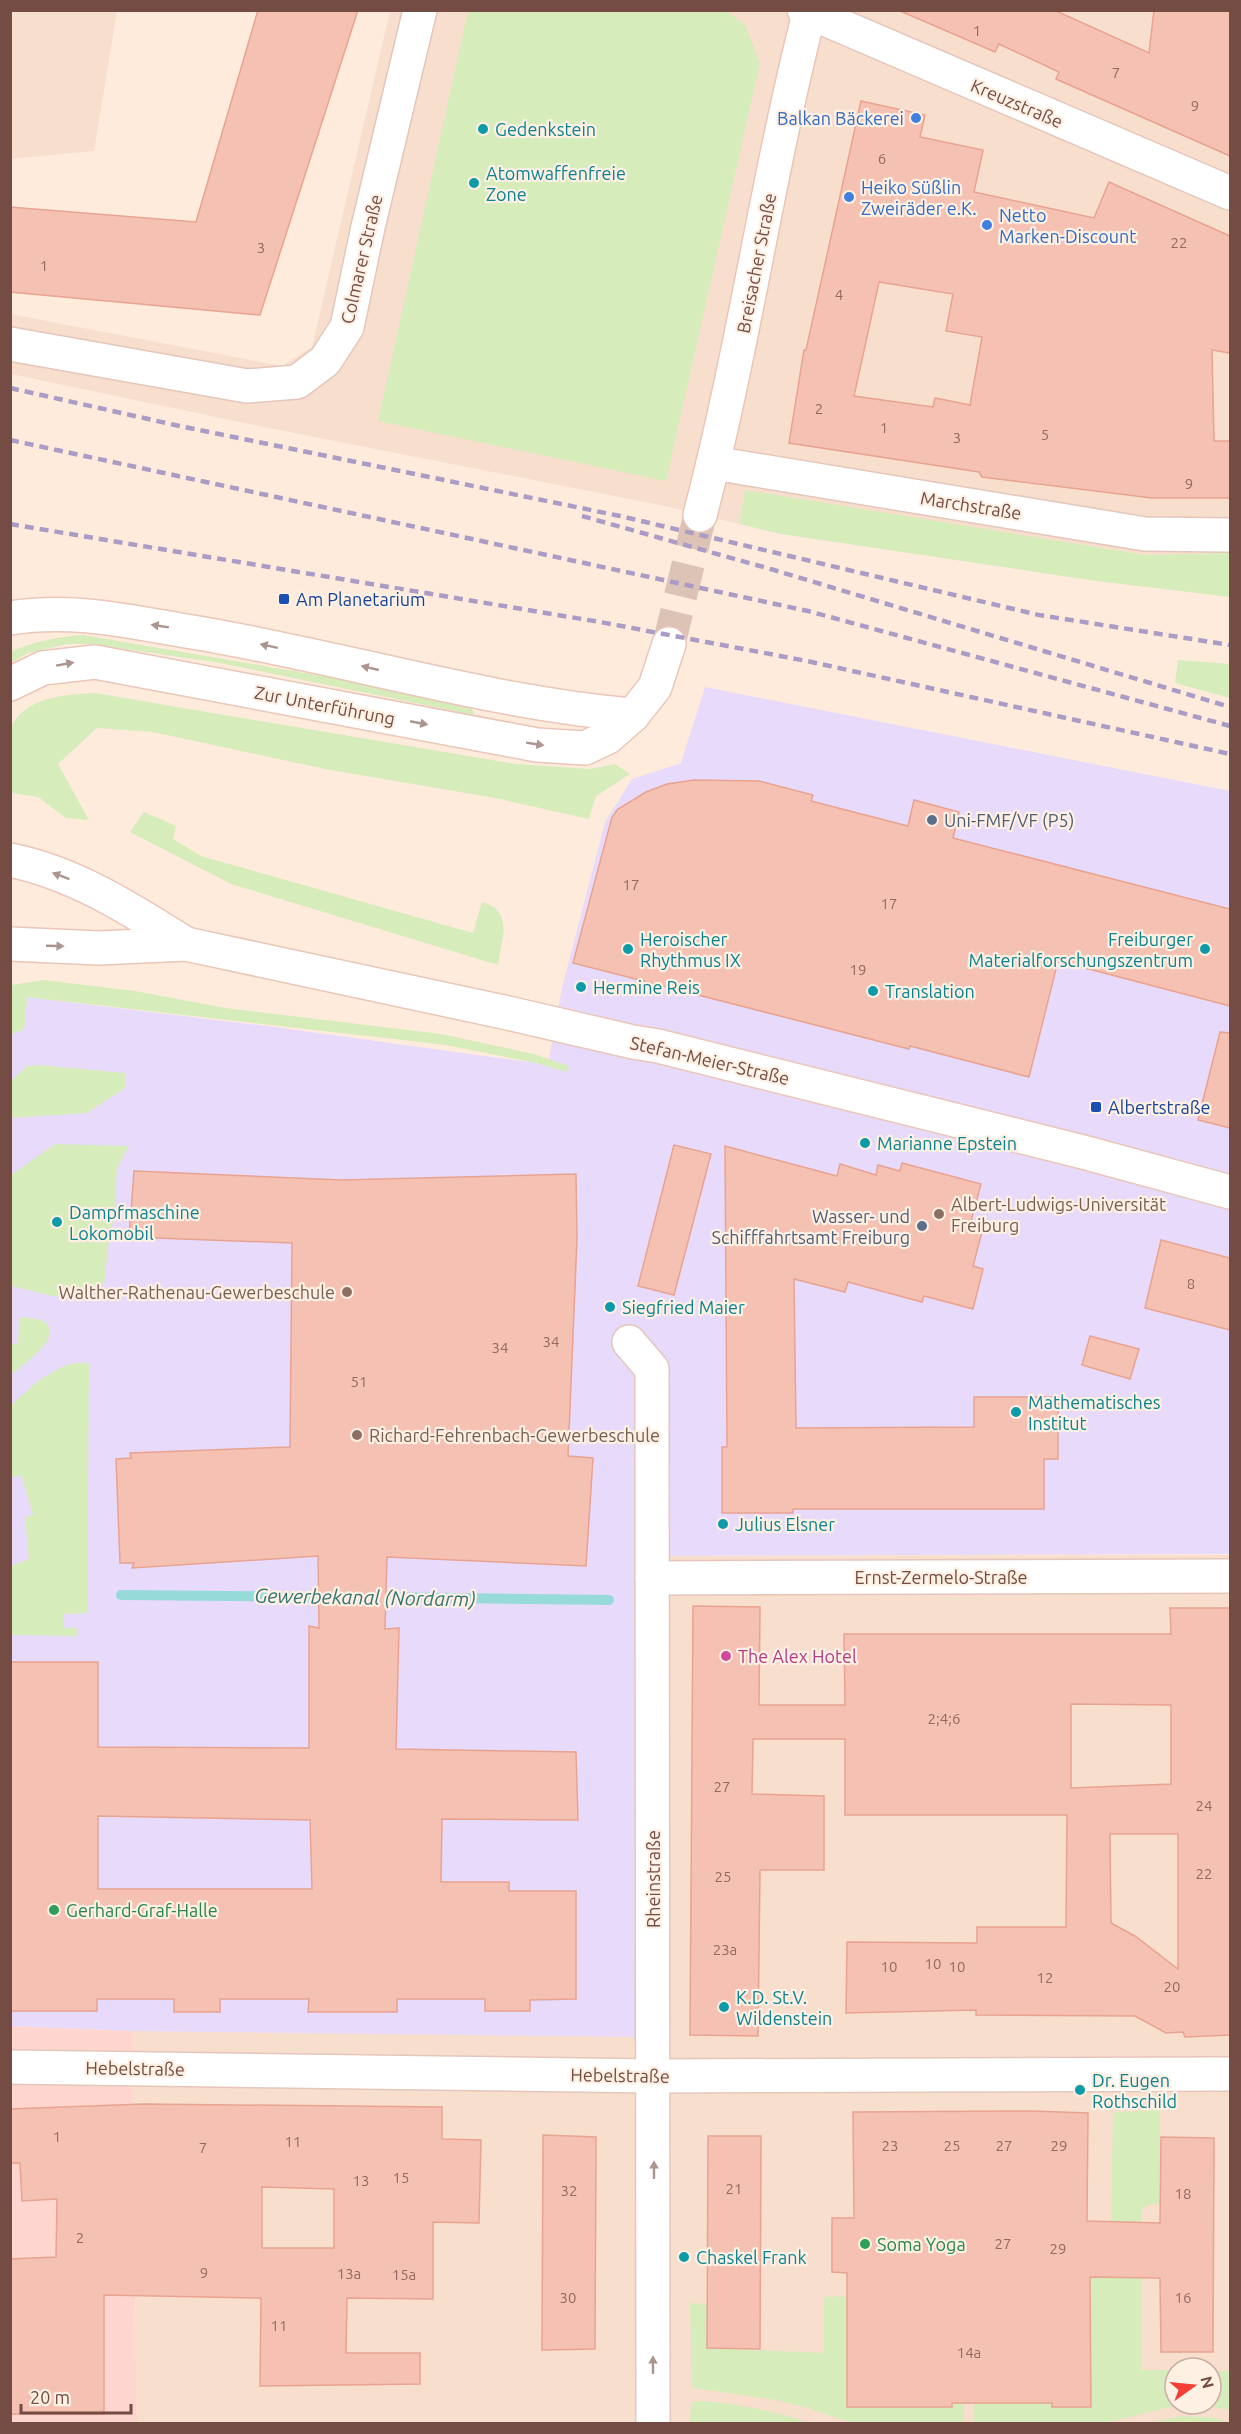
<svg xmlns="http://www.w3.org/2000/svg" width="1241" height="2434" viewBox="0 0 1241 2434" font-family="Ubuntu,sans-serif">
<rect width="100%" height="100%" fill="#feebdc"/>
<g fill="#f8decd" fill-rule="evenodd">
<path d="M 11,10 L 117,11 L 94,151 L 11,159 Z"/>
<path d="M 390,11 L 1230,11 L 1230,553 L 1146,555 L 745,491 L 739,524 L 660,505 L 254,425 L 11,374 L 10,314 L 282,366 L 312,347 Z"/>
<path d="M 1230,1555 L 1230,2423 L 137,2423 L 132,2031 L 637,2036 L 636,1556 ZM 1175,2368 L 1211,2368 L 1211,2404 L 1175,2404 Z"/>
</g>
<path fill="#ffd5cf" d="M 11,2026 L 132,2031 L 137,2423 L 11,2424 Z"/>
<path fill="#e8dafa" d="M 705,687 L 1230,791 L 1230,1554 L 636,1556 L 637,2037 L 132,2031 L 11,2026 L 10,1035 L 24,1029 L 27,997 L 274,1027 L 536,1063 L 567,1072 L 568,1066 L 549,1059 L 562,988 L 605,822 L 632,779 L 681,763 Z"/>
<g fill="#d7ecbb">
<path d="M 468,11 L 727,11 L 745,25 L 760,63 L 666,481 L 378,421 Z"/>
<path d="M 745,490 L 1146,555 L 1230,553 L 1230,597 L 1096,581 L 781,534 L 739,524 Z"/>
<path d="M 83,635 L 470,701 L 474,715 L 220,663 L 91,644 L 67,644 L 28,653 L 11,663 L 10,652 C 34,641 58,637 83,635 Z"/>
<path d="M 1178,660 L 1230,664 L 1230,698 L 1175,683 Z"/>
<path d="M 95,693 L 516,764 L 590,769 L 615,764 L 630,774 L 596,796 L 589,819 L 495,798 L 325,769 L 153,732 L 97,728 L 58,764 L 89,820 L 66,818 L 38,797 L 11,793 L 10,729 C 25,696 64,695 95,693 Z"/>
<path d="M 144,812 L 176,826 L 173,839 L 201,856 L 473,933 L 482,902 C 515,911 501,940 498,965 L 231,884 L 130,832 Z"/>
<path d="M 44,980 L 135,991 L 226,1008 L 441,1034 L 534,1054 L 569,1066 L 567,1072 L 536,1063 L 446,1045 L 27,997 L 24,1029 L 11,1035 L 11,985 Z"/>
<path d="M 39,1065 L 125,1073 L 125,1088 L 87,1113 L 11,1118 L 11,1081 L 27,1066 Z"/>
<path d="M 55,1144 L 129,1146 L 117,1168 L 114,1222 L 110,1230 L 104,1284 L 88,1300 L 53,1296 L 11,1286 L 11,1175 Z"/>
<path d="M 19,1317 C 25,1318 37,1318 43,1321 C 68,1335 21,1366 11,1375 L 11,1344 L 18,1344 Z"/>
<path d="M 74,1363 L 89,1363 L 87,1613 L 64,1614 L 64,1628 L 78,1628 L 78,1636 L 11,1635 L 11,1566 L 29,1559 L 25,1517 L 33,1515 L 21,1475 L 11,1478 L 11,1405 C 30,1388 48,1370 74,1363 Z"/>
<path d="M 1160,2110 L 1160,2205 C 1151,2204 1147,2203 1141,2212 L 1141,2370 L 1175,2370 L 1175,2404 L 1211,2404 L 1211,2371 L 1230,2371 L 1230,2410 L 1191,2404 L 1170,2407 L 1105,2423 L 974,2423 L 975,2362 L 986,2362 L 986,2403 L 1023,2403 L 1023,2362 L 1052,2362 L 1052,2407 L 1090,2407 L 1090,2308 L 1052,2308 L 1052,2343 L 1023,2343 L 1023,2308 L 986,2308 L 985,2343 L 952,2343 L 951,2325 L 916,2325 L 915,2343 L 883,2343 L 883,2308 L 848,2308 L 848,2407 L 883,2407 L 883,2362 L 915,2362 L 916,2407 L 952,2407 L 952,2362 L 964,2362 L 964,2423 L 852,2423 L 808,2408 L 772,2399 L 692,2388 L 690,2303 L 707,2304 L 708,2348 L 824,2353 L 824,2297 L 923,2294 L 923,2274 L 1110,2277 L 1113,2112 Z"/>
<path d="M 696,2401 C 716,2400 791,2413 807,2423 L 690,2423 L 691,2403 Z"/>
<path d="M 1180,2416 L 1210,2417 L 1230,2423 L 1152,2423 Z"/>
</g>
<g fill="none" stroke-linecap="round" stroke-linejoin="round">
<g stroke="#96dbd9" stroke-width="10">
<path d="M 121,1595 L 330,1597"/>
<path d="M 373,1597 L 609,1600"/>
</g>
</g>
<g fill="#f5c1b2" stroke="#e9a391" stroke-width="1.5" fill-rule="evenodd">
<path d="M 258,10 L 358,10 L 260,315 L 10,292 L 10,207 L 196,222 Z"/>
<path d="M 898,10 L 1054,10 L 1149,53 L 1154,10 L 1230,10 L 1230,156 L 1056,79 L 1059,72 L 999,44 L 995,52 Z"/>
<path d="M 861,101 L 925,115 L 920,137 L 983,150 L 974,192 L 1094,218 L 1109,182 L 1230,236 L 1230,353 L 1212,350 L 1214,441 L 1230,441 L 1230,498 L 1152,498 L 982,477 L 979,472 L 789,443 L 804,350 L 806,350 ZM 879,282 L 953,294 L 946,331 L 982,337 L 970,405 L 935,398 L 933,407 L 854,396 Z"/>
<path d="M 694,780 L 759,781 L 813,795 L 811,801 L 908,826 L 914,800 L 959,812 L 953,838 L 1230,909 L 1230,1006 L 1058,961 L 1029,1077 L 910,1046 L 909,1049 L 573,963 L 612,817 L 618,809 L 646,792 L 667,784 Z"/>
<path d="M 1220,1032 L 1230,1033 L 1230,1128 L 1198,1120 Z"/>
<path d="M 674,1145 L 711,1154 L 674,1295 L 638,1286 Z"/>
<path d="M 725,1146 L 837,1176 L 840,1164 L 876,1175 L 878,1165 L 900,1171 L 902,1163 L 981,1184 L 970,1225 L 983,1228 L 973,1266 L 983,1269 L 973,1309 L 924,1296 L 922,1302 L 848,1282 L 845,1292 L 794,1279 L 796,1428 L 974,1427 L 974,1397 L 1058,1397 L 1058,1459 L 1044,1459 L 1044,1509 L 793,1509 L 793,1513 L 722,1513 L 722,1447 L 727,1447 Z"/>
<path d="M 134,1171 L 341,1180 L 576,1174 L 577,1238 L 568,1456 L 593,1458 L 586,1566 L 387,1557 L 385,1629 L 399,1628 L 396,1749 L 576,1752 L 578,1820 L 442,1819 L 441,1882 L 509,1882 L 509,1891 L 576,1891 L 576,1999 L 530,2000 L 530,2011 L 485,2011 L 485,1999 L 397,1999 L 397,2012 L 308,2012 L 309,1999 L 220,1999 L 220,2012 L 174,2012 L 174,1999 L 97,1999 L 97,2011 L 10,2011 L 10,1662 L 98,1662 L 98,1747 L 309,1748 L 309,1626 L 319,1628 L 318,1556 L 132,1568 L 134,1563 L 120,1563 L 116,1459 L 131,1458 L 130,1453 L 290,1447 L 292,1243 L 129,1237 ZM 98,1816 L 310,1820 L 312,1889 L 98,1889 Z"/>
<path d="M 1161,1240 L 1230,1258 L 1230,1330 L 1145,1308 Z"/>
<path d="M 1090,1336 L 1139,1349 L 1130,1379 L 1082,1365 Z"/>
<path d="M 693,1606 L 760,1607 L 759,1705 L 845,1705 L 844,1634 L 1171,1634 L 1170,1608 L 1230,1608 L 1230,2035 L 1185,2037 L 1183,2032 L 1166,2033 L 1135,2016 L 976,2015 L 976,2010 L 846,2013 L 847,1942 L 977,1943 L 977,1927 L 1066,1927 L 1067,1815 L 845,1815 L 845,1739 L 753,1739 L 752,1794 L 824,1796 L 824,1870 L 760,1870 L 758,2036 L 690,2035 ZM 1071,1704 L 1171,1705 L 1171,1784 L 1071,1788 ZM 1110,1834 L 1178,1834 L 1178,1969 L 1135,1936 L 1111,1923 Z"/>
<path d="M 144,2104 L 442,2107 L 442,2139 L 481,2140 L 479,2223 L 433,2222 L 433,2299 L 347,2298 L 346,2353 L 420,2353 L 420,2384 L 260,2386 L 261,2298 L 104,2295 L 104,2414 L 10,2414 L 10,2259 L 56,2257 L 57,2199 L 22,2201 L 20,2163 L 10,2163 L 10,2109 ZM 262,2187 L 334,2189 L 334,2248 L 262,2248 Z"/>
<path d="M 1032,2111 L 1088,2113 L 1087,2221 L 1160,2223 L 1161,2137 L 1214,2138 L 1213,2352 L 1161,2352 L 1160,2278 L 1090,2277 L 1091,2407 L 1052,2407 L 1052,2403 L 952,2403 L 952,2407 L 847,2407 L 847,2273 L 832,2272 L 832,2218 L 854,2218 L 853,2112 Z"/>
<path d="M 543,2135 L 596,2137 L 595,2349 L 542,2350 Z"/>
<path d="M 708,2136 L 761,2136 L 760,2349 L 707,2348 Z"/>
</g>
<g fill="none" stroke-linecap="round" stroke-linejoin="round">
<path stroke="#dcc3b6" stroke-width="33" stroke-dasharray="33 16" stroke-linecap="butt" d="M 669,644 L 700,515"/>
<defs>
<g id="minor">
<path d="M 804,10 L 1230,193"/>
<path d="M 10,344 L 247,386 L 297,382 L 325,361 L 347,327 L 368,227 L 420,10"/>
<path d="M 713,463 L 1145,534 L 1230,535"/>
<path d="M 629,1342 L 652,1369 L 653,2424"/>
<path d="M 652,1578 L 1230,1576"/>
<path d="M 10,2067 L 654,2076 L 1230,2074"/>
</g>
<g id="secondary">
<path d="M 700,515 C 744,348 767,177 810,10"/>
<path d="M 10,618 C 71,608 127,621 186,631 C 336,655 482,702 633,715"/>
<path d="M 10,684 L 43,668 L 95,662 L 537,745 L 585,748 L 608,737 L 633,715 L 655,687 L 669,644"/>
<path d="M 10,860 C 75,873 132,910 186,944"/>
<path d="M 10,944 L 99,948 L 186,944 L 508,1013 L 633,1042 L 658,1046 L 1083,1152 L 1230,1192"/>
</g>
</defs>
<use href="#minor" stroke="#e4c7bb" stroke-width="36"/>
<use href="#secondary" stroke="#eac6b8" stroke-width="36"/>
<use href="#minor" stroke="#fff" stroke-width="33"/>
<use href="#secondary" stroke="#fff" stroke-width="33"/>
<g stroke="#ab9cc6" stroke-width="4.5" stroke-dasharray="9 6" stroke-linecap="butt">
<path d="M 10,388 L 175,425 L 620,516 L 1039,615 L 1230,645"/>
<path d="M 10,440 L 808,611 L 1230,726"/>
<path d="M 582,516 L 774,570 L 1230,707"/>
<path d="M 10,524 L 600,622 L 807,661 L 1230,754"/>
</g>
</g>
<defs><path id="oneway-solid" d="M-6-.8H1V-3.2L6.5 0L1 3.2V.8H-6Z" transform="scale(1.5)"/></defs>
<g fill="#ac948f">
<use href="#oneway-solid" transform="translate(160 626) rotate(-171)"/>
<use href="#oneway-solid" transform="translate(269 646) rotate(-168)"/>
<use href="#oneway-solid" transform="translate(65 664) rotate(-10)"/>
<use href="#oneway-solid" transform="translate(370 668) rotate(-167)"/>
<use href="#oneway-solid" transform="translate(419 723) rotate(11)"/>
<use href="#oneway-solid" transform="translate(535 744) rotate(9)"/>
<use href="#oneway-solid" transform="translate(61 876) rotate(-159)"/>
<use href="#oneway-solid" transform="translate(55 946) rotate(2)"/>
<use href="#oneway-solid" transform="translate(654 2170) rotate(-90)"/>
<use href="#oneway-solid" transform="translate(653 2365) rotate(-90)"/>
</g>
<g fill="#3f7fe0" stroke="#fff0e4" stroke-width="2">
<circle cx="916" cy="118" r="6"/>
<circle cx="849" cy="197" r="6"/>
<circle cx="987" cy="225" r="6"/>
</g>
<g fill="#0f9aa8" stroke="#fff0e4" stroke-width="2">
<circle cx="483" cy="129" r="6"/>
<circle cx="474" cy="183" r="6"/>
<circle cx="628" cy="949" r="6"/>
<circle cx="1205" cy="949" r="6"/>
<circle cx="581" cy="987" r="6"/>
<circle cx="873" cy="991" r="6"/>
<circle cx="865" cy="1143" r="6"/>
<circle cx="57" cy="1222" r="6"/>
<circle cx="610" cy="1307" r="6"/>
<circle cx="1016" cy="1412" r="6"/>
<circle cx="723" cy="1524" r="6"/>
<circle cx="724" cy="2007" r="6"/>
<circle cx="1080" cy="2090" r="6"/>
<circle cx="684" cy="2257" r="6"/>
</g>
<g fill="#1a4fb4" stroke="#fff0e4" stroke-width="2">
<rect x="278" y="593" width="12" height="12" rx="3"/>
<rect x="1090" y="1101" width="12" height="12" rx="3"/>
</g>
<g fill="#5c6f8a" stroke="#fff0e4" stroke-width="2">
<circle cx="932" cy="820" r="6"/>
<circle cx="922" cy="1226" r="6"/>
</g>
<g fill="#8d6e63" stroke="#fff0e4" stroke-width="2">
<circle cx="939" cy="1214" r="6"/>
<circle cx="347" cy="1292" r="6"/>
<circle cx="357" cy="1435" r="6"/>
</g>
<circle fill="#d1479c" stroke="#fff0e4" stroke-width="2" cx="726" cy="1656" r="6"/>
<g fill="#2e9e5b" stroke="#fff0e4" stroke-width="2">
<circle cx="54" cy="1910" r="6"/>
<circle cx="865" cy="2244" r="6"/>
</g>
<g text-anchor="middle" dominant-baseline="central" stroke-width="4.5" stroke-linejoin="round" paint-order="stroke">
<g font-size="15" fill="#956960">
<text x="977" y="30">1</text>
<text x="1116" y="72">7</text>
<text x="1195" y="105">9</text>
<text x="882" y="158">6</text>
<text x="1179" y="242">22</text>
<text x="261" y="247">3</text>
<text x="44" y="265">1</text>
<text x="839" y="294">4</text>
<text x="819" y="408">2</text>
<text x="884" y="427">1</text>
<text x="1045" y="434">5</text>
<text x="957" y="437">3</text>
<text x="1189" y="483">9</text>
<text x="631" y="884">17</text>
<text x="889" y="903">17</text>
<text x="858" y="969">19</text>
<text x="1191" y="1283">8</text>
<text x="551" y="1341">34</text>
<text x="500" y="1347">34</text>
<text x="359" y="1381">51</text>
<text x="944" y="1718">2;4;6</text>
<text x="722" y="1786">27</text>
<text x="1204" y="1805">24</text>
<text x="1204" y="1873">22</text>
<text x="723" y="1876">25</text>
<text x="725" y="1949">23a</text>
<text x="933" y="1963">10</text>
<text x="889" y="1966">10</text>
<text x="957" y="1966">10</text>
<text x="1045" y="1977">12</text>
<text x="1172" y="1986">20</text>
<text x="57" y="2136">1</text>
<text x="293" y="2141">11</text>
<text x="890" y="2145">23</text>
<text x="952" y="2145">25</text>
<text x="1004" y="2145">27</text>
<text x="1059" y="2145">29</text>
<text x="203" y="2147">7</text>
<text x="401" y="2177">15</text>
<text x="361" y="2180">13</text>
<text x="734" y="2188">21</text>
<text x="569" y="2190">32</text>
<text x="1183" y="2193">18</text>
<text x="80" y="2237">2</text>
<text x="1003" y="2243">27</text>
<text x="1058" y="2248">29</text>
<text x="204" y="2272">9</text>
<text x="349" y="2273">13a</text>
<text x="404" y="2274">15a</text>
<text x="568" y="2297">30</text>
<text x="1183" y="2297">16</text>
<text x="279" y="2325">11</text>
<text x="969" y="2352">14a</text>
</g>
<g font-size="18" fill="#754c44" stroke="#fff0e4">
<text transform="translate(1017 103) rotate(23)">Kreuzstraße</text>
<text transform="translate(361 259) rotate(-77)">Colmarer Straße</text>
<text transform="translate(756 263) rotate(-79)">Breisacher Straße</text>
<text transform="translate(971 505) rotate(9)">Marchstraße</text>
<text transform="translate(325 705) rotate(11)">Zur Unterführung</text>
<text transform="translate(710 1060) rotate(13)">Stefan-Meier-Straße</text>
<text x="941" y="1577">Ernst-Zermelo-Straße</text>
<text transform="translate(653 1879) rotate(-90)">Rheinstraße</text>
<text transform="translate(135 2068) rotate(1)">Hebelstraße</text>
<text transform="translate(620 2075) rotate(1)">Hebelstraße</text>
</g>
<g font-size="18" fill="#366cbe" stroke="#fff0e4" text-anchor="start">
<text x="904" y="118" text-anchor="end">Balkan Bäckerei</text>
<text x="861" y="187">Heiko Süßlin<tspan x="861" dy="21">Zweiräder e.K.</tspan></text>
<text x="999" y="215">Netto<tspan x="999" dy="21">Marken-Discount</tspan></text>
</g>
<g font-size="18" fill="#0d838f" stroke="#fff0e4" text-anchor="start">
<text x="495" y="129">Gedenkstein</text>
<text x="486" y="173">Atomwaffenfreie<tspan x="486" dy="21">Zone</tspan></text>
<text x="640" y="939">Heroischer<tspan x="640" dy="21">Rhythmus IX</tspan></text>
<text x="1193" y="939" text-anchor="end">Freiburger<tspan x="1193" dy="21">Materialforschungszentrum</tspan></text>
<text x="593" y="987">Hermine Reis</text>
<text x="885" y="991">Translation</text>
<text x="877" y="1143">Marianne Epstein</text>
<text x="69" y="1212">Dampfmaschine<tspan x="69" dy="21">Lokomobil</tspan></text>
<text x="622" y="1307">Siegfried Maier</text>
<text x="1028" y="1402">Mathematisches<tspan x="1028" dy="21">Institut</tspan></text>
<text x="735" y="1524">Julius Elsner</text>
<text x="736" y="1997">K.D. St.V.<tspan x="736" dy="21">Wildenstein</tspan></text>
<text x="1092" y="2080">Dr. Eugen<tspan x="1092" dy="21">Rothschild</tspan></text>
<text x="696" y="2257">Chaskel Frank</text>
</g>
<g font-size="18" fill="#164399" stroke="#fff0e4" text-anchor="start">
<text x="296" y="599">Am Planetarium</text>
<text x="1108" y="1107">Albertstraße</text>
</g>
<g font-size="18" fill="#4e5e75" stroke="#fff0e4" text-anchor="start">
<text x="944" y="820">Uni-FMF/VF (P5)</text>
<text x="910" y="1216" text-anchor="end">Wasser- und<tspan x="910" dy="21">Schifffahrtsamt Freiburg</tspan></text>
</g>
<g font-size="18" fill="#785e54" stroke="#fff0e4" text-anchor="start">
<text x="951" y="1204">Albert-Ludwigs-Universität<tspan x="951" dy="21">Freiburg</tspan></text>
<text x="335" y="1292" text-anchor="end">Walther-Rathenau-Gewerbeschule</text>
<text x="369" y="1435">Richard-Fehrenbach-Gewerbeschule</text>
</g>
<g font-size="18" fill="#b23c85" stroke="#fff0e4" text-anchor="start">
<text x="738" y="1656">The Alex Hotel</text>
</g>
<g font-size="18" fill="#27864d" stroke="#fff0e4" text-anchor="start">
<text x="66" y="1910">Gerhard-Graf-Halle</text>
<text x="877" y="2244">Soma Yoga</text>
</g>
<g font-size="20" font-style="italic" fill="#357574" stroke="#fff0e4">
<text transform="translate(365 1597) rotate(1)">Gewerbekanal (Nordarm)</text>
</g>
</g>
<rect width="1241" height="2434" fill="none" stroke="#754c44" stroke-width="24"/>
<g transform="translate(1193 2386) rotate(75)"><circle r="28" fill="#fff0e4" stroke="#c8aea4" stroke-width="1.5"/>
<path d="M0-4.5L10 22L0 15L-10 22Z" fill="#f33f36"/>
<text y="-9" font-size="16" font-weight="bold" text-anchor="middle" fill="#754c44">N</text>
</g>
<path d="M21 2404v9h110v-9" fill="none" stroke="#754c44" stroke-width="3"/>
<text x="30" y="2404" font-size="18" fill="#754c44" stroke="#fff0e4" stroke-width="4.5" paint-order="stroke">20 m</text>
</svg>
